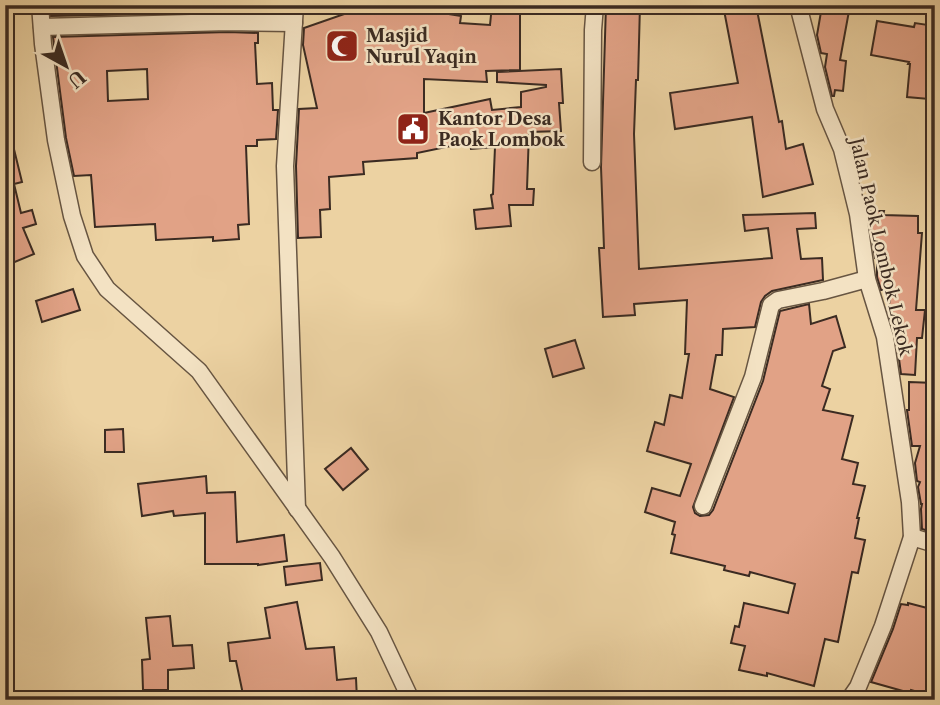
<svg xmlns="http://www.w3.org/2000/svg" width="940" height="705" viewBox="0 0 940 705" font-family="'Libre Caslon Text',serif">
<rect width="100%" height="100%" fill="#ecd2a2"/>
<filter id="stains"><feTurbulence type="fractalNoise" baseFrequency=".00286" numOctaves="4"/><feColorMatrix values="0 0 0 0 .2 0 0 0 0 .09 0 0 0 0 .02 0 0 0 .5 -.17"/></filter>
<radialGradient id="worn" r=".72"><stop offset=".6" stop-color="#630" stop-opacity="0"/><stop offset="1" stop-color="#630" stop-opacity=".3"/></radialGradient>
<g fill="#e1a286" stroke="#3b2b22" stroke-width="2" fill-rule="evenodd">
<path d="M 51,5 L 256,5 L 257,12 L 51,16 Z"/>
<path d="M 370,5 L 418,5 L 417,9 L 461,16 L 460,23 L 490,25 L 492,5 L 520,5 L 520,70 L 486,71 L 487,82 L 424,79 L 424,113 L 490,99 L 492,110 L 521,107 L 521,92 L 546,87 L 546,85 L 497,82 L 497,72 L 561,69 L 563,103 L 559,103 L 561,131 L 529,132 L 527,189 L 534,189 L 533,205 L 509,205 L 511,226 L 476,229 L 474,210 L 493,208 L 491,195 L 493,194 L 495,147 L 471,149 L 470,142 L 417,153 L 417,158 L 363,162 L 364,174 L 329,177 L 330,209 L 320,210 L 321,237 L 298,238 L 296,166 L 299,109 L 317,108 L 303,45 L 304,28 Z"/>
<path d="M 606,5 L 640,5 L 638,80 L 636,80 L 634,134 L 639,269 L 772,258 L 768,228 L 745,231 L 743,215 L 815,213 L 816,228 L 797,229 L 801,259 L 822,258 L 823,280 L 772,291 L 765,296 L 761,302 L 755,327 L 723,329 L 722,355 L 716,355 L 710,389 L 734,397 L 693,507 L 695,513 L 700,516 L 709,515 L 713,510 L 763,381 L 780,311 L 809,304 L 811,324 L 836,316 L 845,347 L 833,351 L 822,386 L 830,389 L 823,410 L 853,416 L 842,459 L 858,463 L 853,484 L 865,486 L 857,518 L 859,518 L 855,538 L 865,540 L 858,573 L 852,572 L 838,642 L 825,639 L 814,686 L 767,673 L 767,676 L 739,670 L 745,646 L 731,643 L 735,626 L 739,627 L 744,603 L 788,613 L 795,584 L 750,572 L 749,576 L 724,570 L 725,566 L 671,553 L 675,535 L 672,534 L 675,522 L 645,512 L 652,488 L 680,496 L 691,464 L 647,451 L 655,422 L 664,425 L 670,395 L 682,398 L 689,354 L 685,354 L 687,300 L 634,304 L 635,315 L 603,317 L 599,248 L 604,248 L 601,167 Z"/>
<path d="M 723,5 L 756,5 L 779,122 L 782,121 L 786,149 L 803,144 L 813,184 L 763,197 L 752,117 L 675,129 L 670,93 L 738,83 Z"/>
<path d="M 822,6 L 849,11 L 840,60 L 846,61 L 843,91 L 835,90 L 834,96 L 832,96 L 825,67 L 827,54 L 821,53 L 817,35 Z"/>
<path d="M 877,21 L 914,27 L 915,23 L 935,26 L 935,64 L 929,99 L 907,97 L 910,64 L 908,64 L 909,62 L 871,55 Z"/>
<path d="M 228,32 L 258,33 L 258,43 L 255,43 L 257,84 L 272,83 L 273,110 L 278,110 L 276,139 L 257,140 L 257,146 L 246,146 L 249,224 L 238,225 L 239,239 L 213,241 L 213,237 L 156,240 L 155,224 L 95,227 L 91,175 L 74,176 L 66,138 L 53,37 ZM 147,69 L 148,99 L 108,101 L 107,71 Z"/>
<path d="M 11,137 L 22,182 L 14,184 L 21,213 L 32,210 L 36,224 L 23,228 L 34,254 L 5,266 L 5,138 Z"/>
<path d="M 868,211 L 884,211 L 883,215 L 918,216 L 918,233 L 922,233 L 916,310 L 925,310 L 922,338 L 917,338 L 915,375 L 901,374 L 897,344 L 897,336 L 895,336 L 888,312 L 891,290 L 881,290 L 877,277 L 877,259 L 875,258 Z"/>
<path d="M 73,289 L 80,310 L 42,322 L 36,301 Z"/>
<path d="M 575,340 L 584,368 L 553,377 L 545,349 Z"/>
<path d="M 909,382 L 935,383 L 935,533 L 922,529 L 921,509 L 922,504 L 921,504 L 918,487 L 920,482 L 917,481 L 915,463 L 920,446 L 912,446 L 907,410 L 909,410 Z"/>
<path d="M 123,429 L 124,452 L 105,452 L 105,430 Z"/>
<path d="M 351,448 L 368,469 L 343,490 L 325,469 Z"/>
<path d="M 206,476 L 207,493 L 235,492 L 237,542 L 284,535 L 287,561 L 258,565 L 258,564 L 205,564 L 205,513 L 174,516 L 173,511 L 142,516 L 138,484 Z"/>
<path d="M 320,563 L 322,580 L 286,585 L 284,567 Z"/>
<path d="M 297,602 L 306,649 L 334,647 L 337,680 L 356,678 L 357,700 L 274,700 L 272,693 L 244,699 L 236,661 L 230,661 L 228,643 L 270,638 L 265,608 Z"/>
<path d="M 908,603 L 935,610 L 935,697 L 911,690 L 910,693 L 871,682 L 893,629 L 901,604 L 908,605 Z"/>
<path d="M 170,616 L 173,646 L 192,645 L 194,668 L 168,670 L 168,690 L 143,690 L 142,660 L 150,659 L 146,618 Z"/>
</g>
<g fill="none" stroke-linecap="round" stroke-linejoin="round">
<defs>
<g id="minor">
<path d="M 40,5 L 43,44 L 56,140 L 72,216 L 85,256 L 107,289 L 199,371 L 332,557 L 379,632 L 411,700"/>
<path d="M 295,5 L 285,166 L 297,509"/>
<path d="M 798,5 L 825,109 L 842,149 L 858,214 L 867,279 L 885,337 L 910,502 L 912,537 L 883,626 L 858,687 L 849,700"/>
<path d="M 42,27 L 228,22 L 294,23"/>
<path d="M 592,162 L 593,30 L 595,5"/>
<path d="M 703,506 L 753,377 L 771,305 L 778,300 L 823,291 L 867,279"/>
<path d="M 912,537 L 935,544"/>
</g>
</defs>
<use href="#minor" stroke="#675542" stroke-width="19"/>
<use href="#minor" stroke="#f3e2c3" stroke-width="16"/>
</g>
<defs>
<symbol id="mosque-square" viewBox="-11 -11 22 22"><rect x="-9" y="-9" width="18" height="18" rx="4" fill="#8f2418" stroke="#f3e2c3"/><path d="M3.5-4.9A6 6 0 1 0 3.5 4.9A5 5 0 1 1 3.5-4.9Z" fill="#fff"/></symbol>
<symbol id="civic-square" viewBox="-11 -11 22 22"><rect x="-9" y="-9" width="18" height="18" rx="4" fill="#8f2418" stroke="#f3e2c3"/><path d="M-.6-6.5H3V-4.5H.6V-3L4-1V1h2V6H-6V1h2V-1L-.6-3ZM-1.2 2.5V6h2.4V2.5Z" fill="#fff"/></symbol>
</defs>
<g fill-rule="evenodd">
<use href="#mosque-square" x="323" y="27" width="38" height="38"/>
<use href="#civic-square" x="394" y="110" width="38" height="38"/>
</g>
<g text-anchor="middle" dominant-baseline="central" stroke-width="5" stroke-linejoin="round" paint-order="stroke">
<g font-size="18" font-weight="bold" fill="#3b2b22" stroke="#f3e2c3" text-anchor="start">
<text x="366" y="36">Masjid<tspan x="366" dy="21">Nurul Yaqin</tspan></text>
<text x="438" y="119">Kantor Desa<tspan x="438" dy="21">Paok Lombok</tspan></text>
</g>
<g font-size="18" fill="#3b2b22" stroke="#f3e2c3">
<text transform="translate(881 247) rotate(77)">Jalan Paok Lombok Lekok</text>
</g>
</g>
<rect width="940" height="705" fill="none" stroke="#ecd2a2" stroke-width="28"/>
<rect x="7" y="7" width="926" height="691" fill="none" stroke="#3b2b22" stroke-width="3.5"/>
<rect x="14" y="14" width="912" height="677" fill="none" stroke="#3b2b22" stroke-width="2"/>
<g transform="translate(66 66) rotate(140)" stroke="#f3e2c3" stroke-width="5" paint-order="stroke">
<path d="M0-5L12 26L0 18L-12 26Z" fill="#3b2b22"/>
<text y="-10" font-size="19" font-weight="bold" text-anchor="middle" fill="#3b2b22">U</text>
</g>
<rect width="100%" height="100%" filter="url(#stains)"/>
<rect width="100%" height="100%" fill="url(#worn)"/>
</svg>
